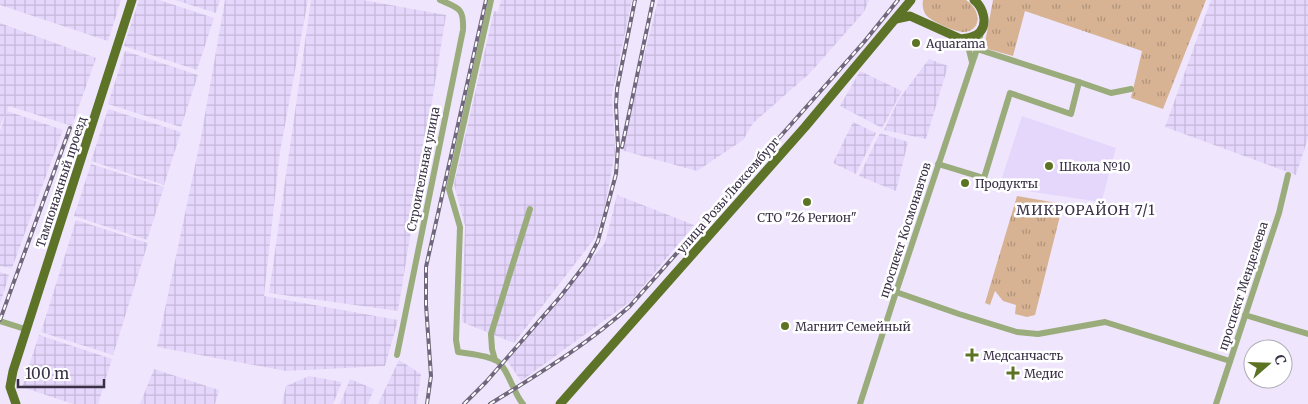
<svg xmlns="http://www.w3.org/2000/svg" width="1308" height="404" viewBox="0 0 1308 404" font-family="Merriweather,serif">
<defs>
<pattern id="industrial-grid" width="8" height="8" patternUnits="userSpaceOnUse" patternTransform="scale(1.25)"><rect width="8" height="8" fill="#e5d6fc"/><path d="M0 4h8M4 0v8" fill="none" stroke="#c5b8d9"/></pattern>
<pattern id="grass-tufts" width="24" height="20" patternUnits="userSpaceOnUse" patternTransform="scale(1.25)"><rect width="24" height="20" fill="#d7b393"/><path d="M3 7l-1-3M5 7V3M7 7l1-3M15 17l-1-3M17 17v-4M19 17l1-3" fill="none" stroke="#af927a"/></pattern>
</defs>
<rect width="100%" height="100%" fill="#efe6fd"/>
<path fill="#e5d6fc" d="M 1022,116 L 1116,148 L 1102,200 L 1094,201 L 999,187 Z"/>
<g fill="url(#industrial-grid)">
<path d="M 0,0 L 121,0 L 108,41 L 0,5 Z"/>
<path d="M 139,0 L 159,0 L 214,18 L 197,70 L 124,46 Z"/>
<path d="M 175,0 L 220,0 L 216,13 Z"/>
<path d="M 225,0 L 308,0 L 280,152 L 264,296 L 398,320 L 385,366 L 286,371 L 157,347 L 201,137 Z"/>
<path d="M 311,0 L 363,0 L 446,15 L 398,311 L 269,293 Z"/>
<path d="M 501,0 L 632,0 L 612,94 L 615,153 L 604,212 L 594,239 L 514,343 L 462,322 L 465,226 L 454,184 L 494,11 L 498,12 Z"/>
<path d="M 658,0 L 869,0 L 864,12 L 809,74 L 753,123 L 743,140 L 697,171 L 621,150 Z"/>
<path d="M 1211,0 L 1308,0 L 1308,138 L 1296,175 L 1165,127 Z"/>
<path d="M 0,23 L 96,58 L 72,126 L 9,106 L 7,111 L 63,130 L 12,268 L 0,266 L 0,131 L 6,113 L 0,126 Z"/>
<path d="M 125,51 L 198,75 L 181,127 L 108,104 Z"/>
<path d="M 929,59 L 948,66 L 926,139 L 884,130 L 899,99 Z"/>
<path d="M 860,71 L 902,91 L 882,128 L 840,106 Z"/>
<path d="M 108,109 L 181,132 L 164,185 L 91,161 Z"/>
<path d="M 853,122 L 876,133 L 856,174 L 833,163 Z"/>
<path d="M 880,133 L 908,142 L 896,191 L 859,176 Z"/>
<path d="M 91,164 L 164,187 L 147,240 L 74,216 Z"/>
<path d="M 617,195 L 694,225 L 631,301 L 521,381 L 506,359 L 605,243 Z"/>
<path d="M 76,220 L 148,243 L 113,355 L 41,332 Z"/>
<path d="M 0,272 L 9,275 L 0,304 Z"/>
<path d="M 39,335 L 112,359 L 98,404 L 73,404 L 22,387 Z"/>
<path d="M 399,360 L 421,374 L 417,404 L 378,404 Z"/>
<path d="M 154,369 L 219,390 L 215,404 L 140,404 Z"/>
<path d="M 309,376 L 342,382 L 333,404 L 282,404 L 286,386 Z"/>
<path d="M 350,379 L 374,389 L 368,404 L 340,404 Z"/>
</g>
<g fill="url(#grass-tufts)">
<path d="M 923,0 L 966,0 C 979,8 984,29 965,32 C 957,33 932,22 926,15 C 923,11 922,5 923,0 Z"/>
<path d="M 993,0 L 1206,0 L 1163,109 L 1131,98 L 1142,51 L 1025,11 L 1013,56 L 984,48 Z"/>
<path d="M 1017,196 L 1063,204 L 1035,315 L 1027,317 L 1015,314 L 1016,305 L 1003,301 L 995,291 L 990,305 L 985,303 Z"/>
</g>
<g fill="none" stroke-linecap="round" stroke-linejoin="round">
<g stroke="#9bac7c" stroke-width="6">
<path d="M 491,0 L 449,189 L 460,227 L 456,340 L 458,352 C 470,354 487,355 497,361 C 508,368 513,393 523,404"/>
<path d="M 961,39 L 969,50 L 972,62"/>
<path d="M 1079,82 L 1111,93 L 1131,89"/>
<path d="M 938,164 L 984,178 L 1010,93 L 1071,114 L 1079,82 L 977,49"/>
<path d="M 896,292 L 959,314 L 1017,332 L 1038,334 L 1105,322 L 1230,361"/>
<path d="M 1245,315 L 1308,334"/>
<path d="M 0,321 L 25,329"/>
<path d="M 397,355 L 463,30 C 464,8 459,8 440,0"/>
<path d="M 495,360 L 492,349 L 491,334 L 530,209"/>
<path d="M 860,404 L 896,292 L 977,49 L 981,32"/>
<path d="M 1216,404 L 1279,213 L 1288,175"/>
</g>
<g stroke="#5d7327" stroke-width="9">
<path d="M 896,19 L 910,16 L 961,39 C 967,38 975,38 980,32 C 988,23 983,7 974,0"/>
<path d="M 16,404 L 10,387 L 13,371 L 132,0"/>
<path d="M 560,404 L 805,127 L 911,0"/>
</g>
<defs>
<g id="rail">
<path d="M 622,147 L 653,0"/>
<path d="M 0,320 L 70,128"/>
<path d="M 427,404 L 431,376 L 426,305 L 426,267 L 486,0"/>
<path d="M 464,404 L 486,382 L 560,297 L 587,262 L 598,241 L 616,174 L 618,147 L 616,105 L 617,89 L 635,0"/>
<path d="M 490,404 C 538,374 587,345 630,306 L 864,42 L 898,0"/>
</g>
</defs>
<use href="#rail" stroke="#70677d" stroke-width="4"/>
<use href="#rail" stroke="#fff" stroke-width="2" stroke-dasharray="5.5" stroke-linecap="butt"/>
</g>
<g fill="#5d7324" stroke="#fff" stroke-width="2">
<circle cx="916" cy="43" r="5"/>
<circle cx="1049" cy="166" r="5"/>
<circle cx="965" cy="183" r="5"/>
<circle cx="807" cy="202" r="5"/>
<circle cx="785" cy="326" r="5"/>
<path d="M969.5 347.5h5v5h5v5h-5v5h-5v-5h-5v-5h5z"/>
<path d="M1010.5 365.5h5v5h5v5h-5v5h-5v-5h-5v-5h5z"/>
</g>
<g text-anchor="middle" dominant-baseline="central" stroke-width="5" stroke-linejoin="round" paint-order="stroke">
<g font-size="12" fill="#393046" stroke="#fff" text-anchor="start">
<text x="926" y="43">Aquarama</text>
<text x="1059" y="166">Школа №10</text>
<text x="975" y="183">Продукты</text>
<text x="807" y="217" text-anchor="middle">СТО "26 Регион"</text>
<text x="795" y="326">Магнит Семейный</text>
<text x="983" y="355">Медсанчасть</text>
<text x="1024" y="373">Медис</text>
</g>
<g font-size="12" fill="#393046" stroke="#fff">
<text transform="translate(423 169) rotate(-79)">Строительная улица</text>
<text transform="translate(61 182) rotate(-72)">Тампонажный проезд</text>
<text transform="translate(728 195) rotate(-49)">улица Розы Люксембург</text>
<text transform="translate(905 230) rotate(-72)">проспект Космонавтов</text>
<text transform="translate(1243 286) rotate(-72)">проспект Менделеева</text>
</g>
<g font-size="14" letter-spacing="1" fill="#393046" stroke="#fff">
<text x="1086" y="210">МИКРОРАЙОН 7/1</text>
</g>
</g>
<g transform="translate(1268 364) rotate(70)"><circle r="24" fill="#ffffff" stroke="#b0acb5"/>
<path d="M0-4L9 19L0 12L-9 19Z" fill="#5d7324"/>
<text y="-8" font-size="14" font-weight="bold" text-anchor="middle" fill="#393046">С</text>
</g>
<path d="M18 379v8h86v-8" fill="none" stroke="#393046" stroke-width="2.5"/>
<text x="25" y="379" font-size="15" fill="#393046" stroke="#ffffff" stroke-width="4" paint-order="stroke">100 m</text>
</svg>
